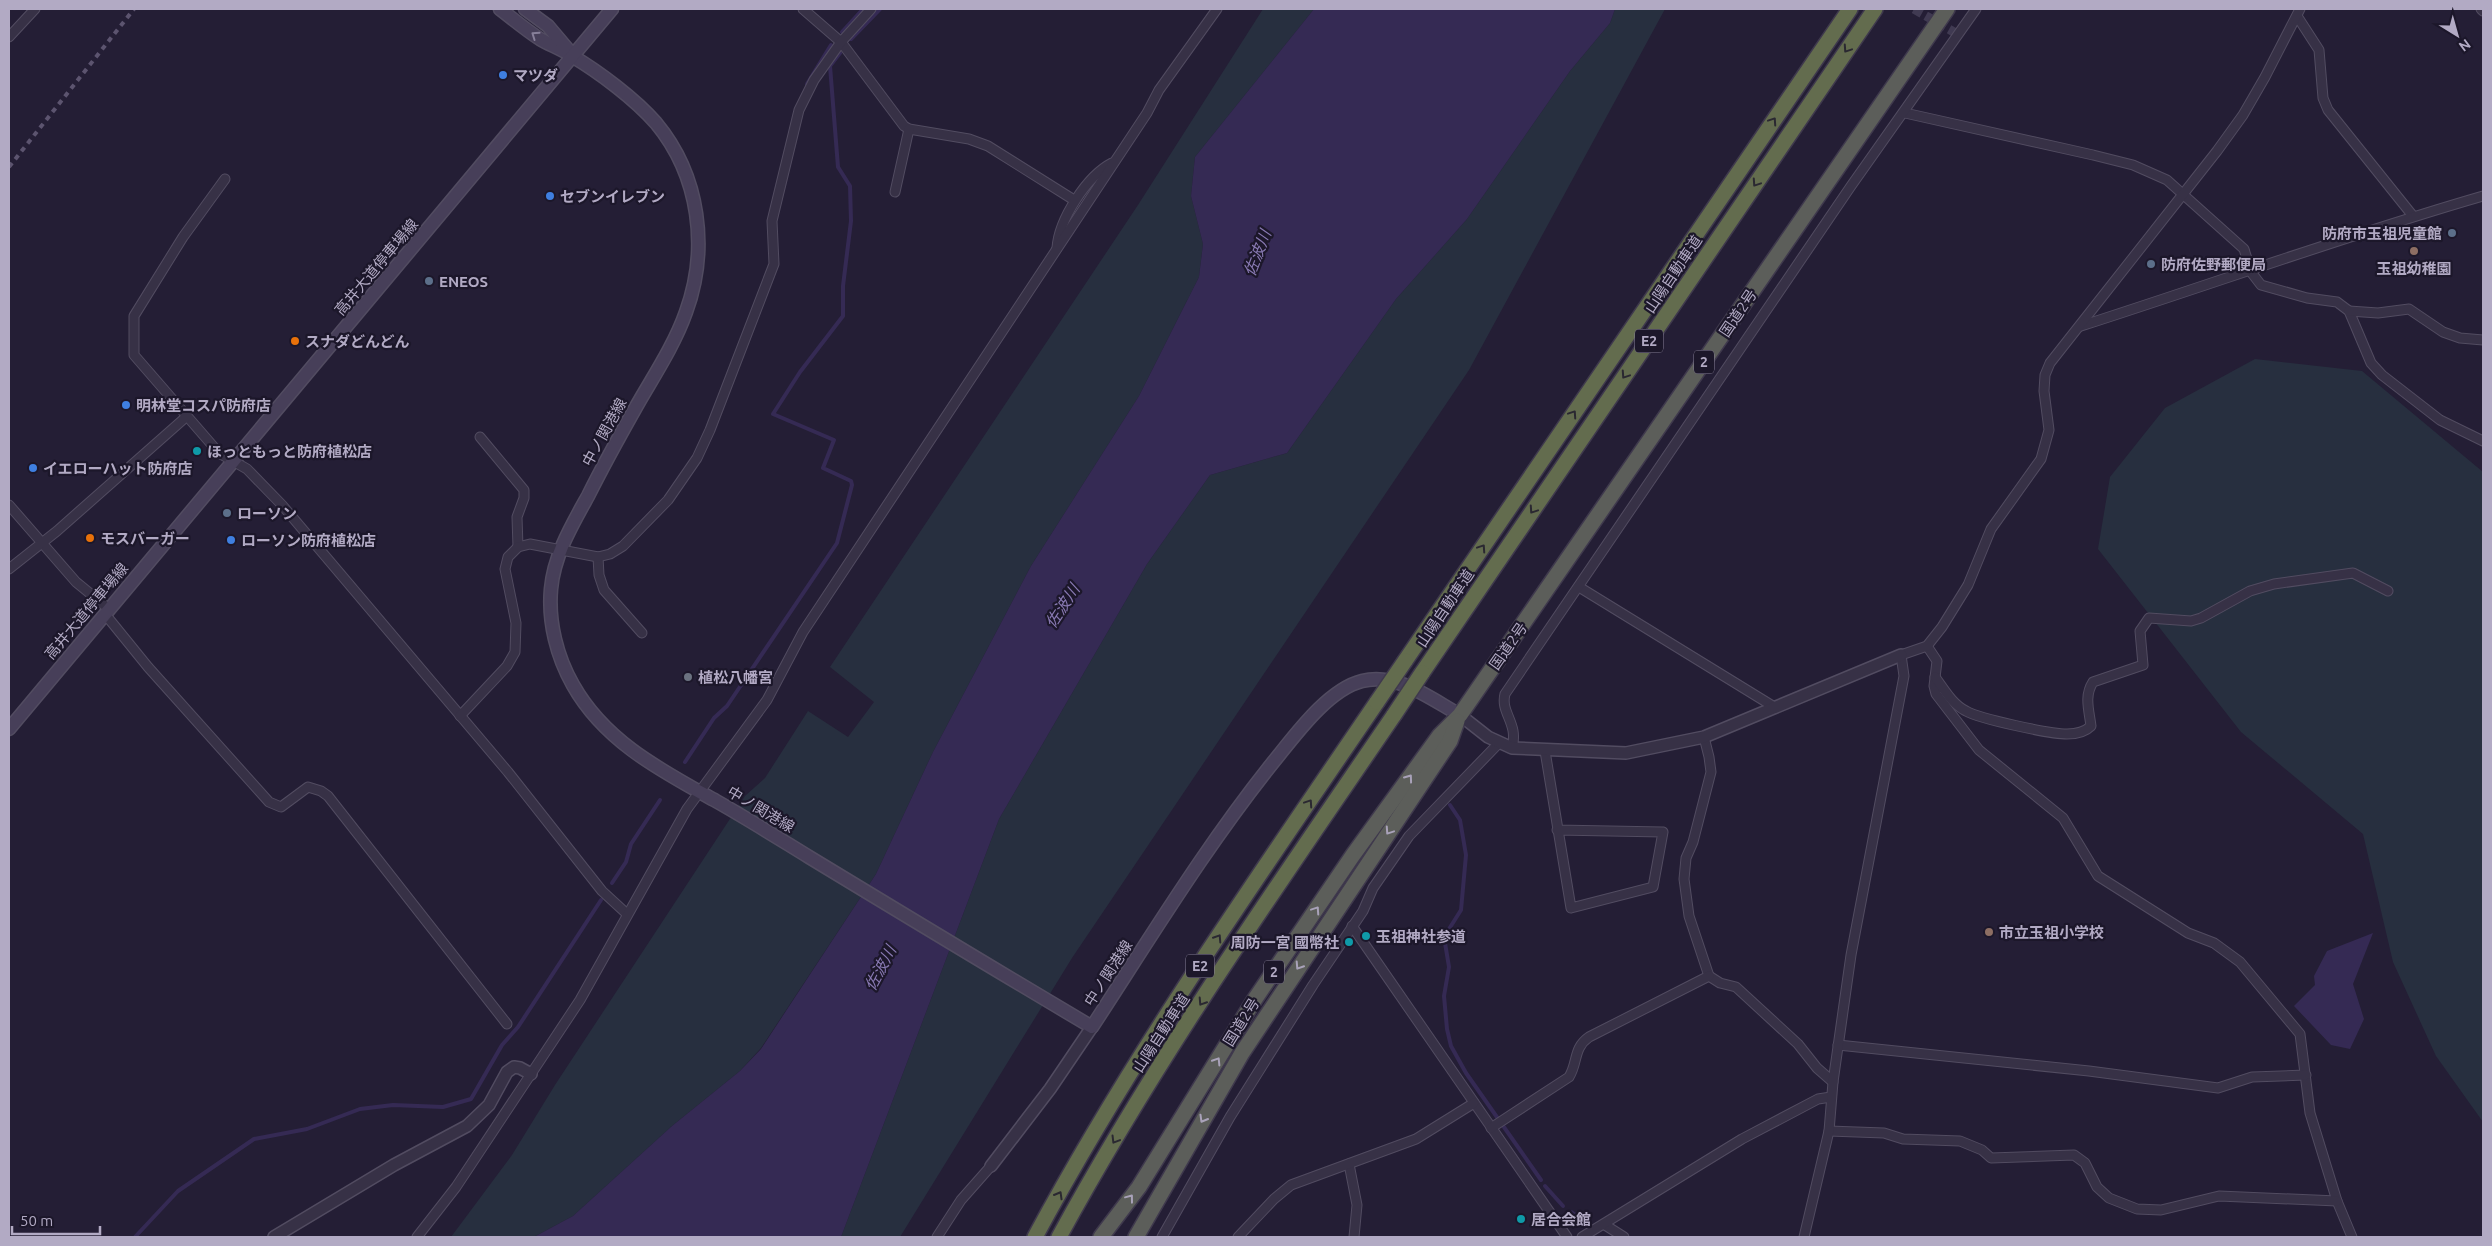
<svg xmlns="http://www.w3.org/2000/svg" width="2492" height="1246" viewBox="0 0 2492 1246" font-family="Ubuntu,'Noto Sans JP',sans-serif">
<rect width="100%" height="100%" fill="#241e35"/>
<g fill="#272f3f">
<path d="M 1263,9 L 1314,9 L 1195,157 L 1191,196 L 1203,244 L 1199,277 L 1139,396 L 1031,566 L 933,752 L 876,874 L 761,1048 L 740,1071 L 672,1126 L 573,1216 L 534,1237 L 451,1237 L 512,1155 L 555,1085 L 745,796 L 765,778 L 808,711 L 848,737 L 874,702 L 830,667 L 1138,205 Z"/>
<path d="M 1615,9 L 1665,9 L 1469,370 L 1072,958 L 900,1237 L 841,1237 L 999,819 L 1147,564 L 1210,475 L 1287,453 L 1396,299 L 1467,219 L 1570,71 L 1610,23 Z"/>
<path d="M 2255,359 L 2362,371 L 2483,472 L 2483,1122 L 2436,1056 L 2393,962 L 2363,834 L 2241,732 L 2098,549 L 2110,477 L 2165,408 Z"/>
</g>
<g fill="#352a54">
<path d="M 1314,9 L 1615,9 L 1610,23 L 1570,71 L 1467,219 L 1396,299 L 1287,453 L 1210,475 L 1147,564 L 999,819 L 841,1237 L 534,1237 L 573,1216 L 672,1126 L 740,1071 L 761,1049 L 876,874 L 933,752 L 1031,566 L 1139,396 L 1199,277 L 1203,244 L 1191,196 L 1195,157 Z"/>
<path d="M 2373,933 L 2353,984 L 2364,1019 L 2350,1049 L 2331,1045 L 2294,1006 L 2315,985 L 2314,976 L 2327,951 Z"/>
</g>
<g fill="none" stroke-linecap="round" stroke-linejoin="round">
<g stroke="#352a54" stroke-width="4">
<path d="M 842,32 L 863,9"/>
<path d="M 851,39 L 880,9"/>
<path d="M 807,84 L 831,45"/>
<path d="M 685,762 L 714,718 L 727,706 L 837,543 L 852,485 L 851,481 L 823,468 L 834,440 L 773,414 L 800,372 L 843,316 L 843,286 L 851,221 L 850,186 L 838,167 L 830,66 L 840,53"/>
<path d="M 1450,805 L 1460,820 L 1466,855 L 1461,910 L 1444,937 L 1449,967 L 1444,996 L 1447,1029 L 1451,1046 L 1466,1073 L 1541,1180"/>
<path d="M 612,883 L 626,862 L 631,844 L 660,800"/>
<path d="M 1545,1186 L 1563,1206"/>
<path d="M 1571,1212 L 1590,1225"/>
<path d="M 135,1237 L 178,1191 L 254,1139 L 307,1129 L 360,1109 L 393,1105 L 443,1107 L 471,1099 L 502,1045 L 518,1027 L 601,900"/>
</g>
<path stroke="#403a52" stroke-width="9" stroke-dasharray="9 4.5" stroke-linecap="butt" d="M 1914,9 L 1959,35"/>
<defs>
<g id="minor">
<path d="M 803,9 L 841,42 L 904,126 L 909,129 L 969,139 L 988,146 L 1074,200"/>
<path d="M 2481,9 L 2483,11"/>
<path d="M 2297,16 L 2319,50 L 2323,98 L 2328,110 L 2413,216"/>
<path d="M 9,37 L 35,9"/>
<path d="M 1905,113 L 2093,155 L 2133,165 L 2167,180 L 2244,249 L 2251,272 L 2261,285 L 2307,298 L 2337,302 L 2349,311 L 2371,363 L 2382,375 L 2440,420 L 2483,441"/>
<path d="M 225,179 L 183,237 L 134,316 L 134,355 L 219,453 L 247,469 L 282,505 L 508,772 L 602,891 L 627,914"/>
<path d="M 895,192 L 909,129"/>
<path d="M 1057,248 C 1059,219 1087,176 1112,163"/>
<path d="M 2349,311 L 2378,313 L 2409,309 L 2443,332 L 2460,338 L 2483,340"/>
<path d="M 2081,326 C 2215,283 2348,235 2483,196"/>
<path d="M 480,437 L 524,490 L 524,498 L 517,517 L 518,547"/>
<path d="M 9,505 L 76,582 L 109,609"/>
<path d="M 598,557 L 599,575 L 604,590 L 642,633"/>
<path d="M 9,569 L 57,531 L 186,417"/>
<path d="M 1579,587 L 1776,708"/>
<path d="M 105,614 L 148,667 L 269,802 L 281,807 L 308,787 L 321,791 L 328,796 L 507,1024"/>
<path d="M 1927,646 L 1937,661 L 1934,686 L 1936,694 L 1979,750 L 2063,818 L 2098,876 L 2188,933 L 2214,943 L 2240,962 L 2300,1034 L 2310,1113 L 2337,1201 L 2352,1237"/>
<path d="M 1935,677 C 1944,689 1952,704 1966,711 C 1980,719 2050,734 2067,734 C 2076,734 2085,732 2091,726 C 2089,710 2084,696 2093,682 L 2143,665 L 2140,631 L 2149,618 L 2191,621 L 2201,618 L 2250,591 L 2274,584 L 2353,573 L 2388,591"/>
<path d="M 460,716 L 507,666 L 515,652 L 516,623 L 505,569 L 508,557 L 518,547 L 530,544 L 598,557 L 610,554 L 623,546 L 668,500 L 697,458 L 710,430 L 774,264 L 772,221 L 799,110 L 814,80 L 841,42 L 871,9"/>
<path d="M 1704,737 L 1709,757 L 1711,772 L 1693,842 L 1686,858 L 1684,879 L 1689,916 L 1709,976"/>
<path d="M 1512,748 C 1519,723 1500,713 1505,694 L 1851,186 L 1976,9"/>
<path d="M 1545,751 L 1571,908 L 1653,887 L 1663,832 L 1557,830"/>
<path d="M 1352,926 L 1567,1237"/>
<path d="M 1709,976 L 1720,983 L 1736,987 L 1798,1044 L 1817,1068 L 1833,1082"/>
<path d="M 1838,1045 L 2089,1071 L 2218,1088 L 2252,1077 L 2306,1075"/>
<path d="M 1491,1128 L 1569,1077 C 1578,1063 1573,1048 1589,1037 L 1709,976"/>
<path d="M 1829,1131 L 1884,1133 L 1903,1139 L 1960,1141 L 1982,1150 L 1991,1158 L 2074,1155 L 2085,1163 L 2097,1187 L 2109,1198 L 2137,1209 L 2161,1210 L 2219,1196 L 2337,1201"/>
<path d="M 1349,1164 L 1357,1205 L 1354,1237"/>
<path d="M 1605,1225 L 1624,1237"/>
<path d="M 417,1237 L 456,1187 L 580,1000 L 687,809 L 767,700 L 803,632 L 1147,113 L 1159,90 L 1217,9"/>
<path d="M 937,1237 L 961,1200 L 991,1166"/>
<path d="M 1162,1237 L 1230,1117 L 1313,985 L 1363,911 L 1373,888 L 1409,836 L 1499,743"/>
<path d="M 1238,1237 L 1274,1199 L 1291,1185 L 1416,1139 L 1474,1103"/>
<path d="M 1582,1237 L 1742,1139 L 1818,1099 L 1831,1097"/>
<path d="M 1804,1237 L 1829,1131 L 1833,1082 L 1851,955 L 1904,676 L 1901,655 L 1927,646 L 1942,627 L 1968,585 L 1991,529 L 2041,459 L 2049,430 L 2044,391 L 2045,375 L 2050,363 L 2217,151 L 2243,115 L 2265,77 L 2300,9"/>
</g>
<g id="tertiary">
<path d="M 1460,715 L 1488,737 L 1512,748 L 1626,753 L 1704,737 L 1901,655"/>
<path d="M 991,1166 L 1050,1089 L 1092,1027"/>
<path d="M 274,1237 L 394,1165 L 467,1126 L 489,1105 L 507,1072 L 514,1067 L 520,1068 L 531,1074"/>
</g>
<g id="secondary">
<path d="M 500,9 C 513,19 526,30 540,39 C 550,45 562,49 572,56 C 599,72 635,99 656,123 C 700,176 709,249 686,312 C 674,346 653,377 636,407 C 619,437 603,466 588,496 C 572,525 554,555 551,589 C 548,622 557,657 573,685 C 605,742 662,771 716,801 C 748,819 778,838 809,857 C 903,914 997,971 1092,1027 C 1152,935 1209,841 1279,755 C 1299,730 1330,689 1362,681 C 1397,672 1431,699 1460,715"/>
<path d="M 525,9 L 548,26 L 570,52"/>
<path d="M 9,729 L 612,9"/>
</g>
<g id="trunk">
<path d="M 1101,1237 L 1139,1187 L 1255,999 L 1353,855 L 1440,735 L 1460,715 L 1947,9"/>
<path d="M 1136,1237 L 1242,1053 L 1450,741 L 1457,721"/>
</g>
<g id="motorway">
<path d="M 1405,661 L 1850,9"/>
<path d="M 1422,673 L 1875,9"/>
<path d="M 1035,1237 C 1135,1051 1258,877 1377,702"/>
<path d="M 1059,1237 C 1158,1055 1278,885 1394,715"/>
</g>
</defs>
<use href="#minor" stroke="#524c61" stroke-width="11"/>
<use href="#tertiary" stroke="#524c61" stroke-width="14"/>
<use href="#secondary" stroke="#524c61" stroke-width="15"/>
<use href="#trunk" stroke="#3f394d" stroke-width="18"/>
<use href="#motorway" stroke="#3f394d" stroke-width="18"/>
<use href="#minor" stroke="#373146" stroke-width="9"/>
<use href="#tertiary" stroke="#373146" stroke-width="11"/>
<use href="#secondary" stroke="#473f59" stroke-width="12"/>
<use href="#trunk" stroke="#5c5e5a" stroke-width="15"/>
<use href="#motorway" stroke="#636c4e" stroke-width="15"/>
<path stroke="#5c546f" stroke-width="4" stroke-dasharray="5 5" stroke-linecap="butt" d="M 9,167 L 134,9"/>
<defs>
<g id="motorway-bridge">
<path d="M 1377,702 L 1405,661"/>
<path d="M 1394,715 L 1422,673"/>
</g>
</defs>
<use href="#motorway-bridge" stroke="#3f394d" stroke-width="18" stroke-linecap="butt"/>
<use href="#motorway-bridge" stroke="#636c4e" stroke-width="15"/>
</g>
<defs><path id="oneway-chevron" d="M-2-3.5L2.5 0L-2 3.5" fill="none" stroke-width="1.6" stroke-linecap="round" stroke-linejoin="round" transform="scale(1.25)"/></defs>
<use stroke="#877f99" href="#oneway-chevron" transform="translate(535 35) rotate(-145)"/>
<g stroke="#2a2831">
<use href="#oneway-chevron" transform="translate(1847 49) rotate(124)"/>
<use href="#oneway-chevron" transform="translate(1773 121) rotate(-56)"/>
<use href="#oneway-chevron" transform="translate(1756 183) rotate(124)"/>
<use href="#oneway-chevron" transform="translate(1625 375) rotate(124)"/>
<use href="#oneway-chevron" transform="translate(1573 414) rotate(-56)"/>
<use href="#oneway-chevron" transform="translate(1533 510) rotate(124)"/>
<use href="#oneway-chevron" transform="translate(1482 548) rotate(-56)"/>
<use href="#oneway-chevron" transform="translate(1309 803) rotate(-56)"/>
<use href="#oneway-chevron" transform="translate(1218 938) rotate(-57)"/>
<use href="#oneway-chevron" transform="translate(1202 1002) rotate(123)"/>
<use href="#oneway-chevron" transform="translate(1115 1140) rotate(121)"/>
<use href="#oneway-chevron" transform="translate(1059 1195) rotate(-60)"/>
</g>
<g stroke="#a9a2b9">
<use href="#oneway-chevron" transform="translate(1409 778) rotate(-54)"/>
<use href="#oneway-chevron" transform="translate(1389 831) rotate(124)"/>
<use href="#oneway-chevron" transform="translate(1316 910) rotate(-56)"/>
<use href="#oneway-chevron" transform="translate(1299 966) rotate(123)"/>
<use href="#oneway-chevron" transform="translate(1217 1061) rotate(-58)"/>
<use href="#oneway-chevron" transform="translate(1203 1119) rotate(120)"/>
<use href="#oneway-chevron" transform="translate(1130 1198) rotate(-53)"/>
</g>
<g fill="#3f7fe0" stroke="#1c172a" stroke-width="2">
<circle cx="503" cy="75" r="5"/>
<circle cx="550" cy="196" r="5"/>
<circle cx="126" cy="405" r="5"/>
<circle cx="33" cy="468" r="5"/>
<circle cx="231" cy="540" r="5"/>
</g>
<g fill="#5c6f8a" stroke="#1c172a" stroke-width="2">
<circle cx="2452" cy="233" r="5"/>
<circle cx="2151" cy="264" r="5"/>
<circle cx="429" cy="281" r="5"/>
<circle cx="227" cy="513" r="5"/>
</g>
<g fill="#8d6e63" stroke="#1c172a" stroke-width="2">
<circle cx="2414" cy="251" r="5"/>
<circle cx="1989" cy="932" r="5"/>
</g>
<g fill="#e8710a" stroke="#1c172a" stroke-width="2">
<circle cx="295" cy="341" r="5"/>
<circle cx="90" cy="538" r="5"/>
</g>
<g fill="#0f9aa8" stroke="#1c172a" stroke-width="2">
<circle cx="197" cy="451" r="5"/>
<circle cx="1366" cy="936" r="5"/>
<circle cx="1349" cy="942" r="5"/>
<circle cx="1521" cy="1219" r="5"/>
</g>
<circle fill="#6b7280" stroke="#1c172a" stroke-width="2" cx="688" cy="677" r="5"/>
<g text-anchor="middle" dominant-baseline="central" stroke-width="4.5" stroke-linejoin="round" paint-order="stroke">
<g fill="#1c172a" stroke="#857e96" stroke-width="1">
<rect x="1635" y="329.5" width="28" height="23" rx="4"/>
<rect x="1694" y="350.5" width="20" height="23" rx="4"/>
<rect x="1186" y="954.5" width="28" height="23" rx="4"/>
<rect x="1264" y="960.5" width="20" height="23" rx="4"/>
</g>
<g font-size="14" font-weight="bold" fill="#b2aac4">
<text x="1649" y="341">E2</text>
<text x="1704" y="362">2</text>
<text x="1200" y="966">E2</text>
<text x="1274" y="972">2</text>
</g>
<g font-size="15" font-weight="bold" fill="#b2aac4" stroke="#1c172a" text-anchor="start">
<text x="513" y="75">マツダ</text>
<text x="560" y="196">セブンイレブン</text>
<text x="2442" y="233" text-anchor="end">防府市玉祖児童館</text>
<text x="2161" y="264">防府佐野郵便局</text>
<text x="2414" y="268" text-anchor="middle">玉祖幼稚園</text>
<text x="439" y="281">ENEOS</text>
<text x="305" y="341">スナダどんどん</text>
<text x="136" y="405">明林堂コスパ防府店</text>
<text x="207" y="451">ほっともっと防府植松店</text>
<text x="43" y="468">イエローハット防府店</text>
<text x="237" y="513">ローソン</text>
<text x="100" y="538">モスバーガー</text>
<text x="241" y="540">ローソン防府植松店</text>
<text x="698" y="677">植松八幡宮</text>
<text x="1999" y="932">市立玉祖小学校</text>
<text x="1376" y="936">玉祖神社参道</text>
<text x="1339" y="942" text-anchor="end">周防一宮 國幣社</text>
<text x="1531" y="1219">居合会館</text>
</g>
<g font-size="15" fill="#b2aac4" stroke="#1c172a">
<text transform="translate(376 267) rotate(-50)">高井大道停車場線</text>
<text transform="translate(1673 274) rotate(-56)">山陽自動車道</text>
<text transform="translate(1738 313) rotate(-56)">国道2号</text>
<text transform="translate(604 432) rotate(-61)">中ノ関港線</text>
<text transform="translate(1445 608) rotate(-56)">山陽自動車道</text>
<text transform="translate(86 611) rotate(-50)">高井大道停車場線</text>
<text transform="translate(1508 646) rotate(-55)">国道2号</text>
<text transform="translate(761 809) rotate(31)">中ノ関港線</text>
<text transform="translate(1108 973) rotate(-57)">中ノ関港線</text>
<text transform="translate(1241 1022) rotate(-58)">国道2号</text>
<text transform="translate(1161 1033) rotate(-57)">山陽自動車道</text>
</g>
<g font-size="16" font-style="italic" fill="#8879b2" stroke="#1c172a">
<text transform="translate(1257 253) rotate(-69)">佐波川</text>
<text transform="translate(1062 606) rotate(-57)">佐波川</text>
<text transform="translate(880 968) rotate(-62)">佐波川</text>
</g>
</g>
<rect width="2492" height="1246" fill="none" stroke="#b2aac4" stroke-width="20"/>
<g transform="translate(2457 35) rotate(143)" stroke="#1c172a" stroke-width="4" paint-order="stroke">
<path d="M0-4L9 19L0 12L-9 19Z" fill="#b2aac4"/>
<text y="-8" font-size="14" font-weight="bold" text-anchor="middle" fill="#b2aac4">N</text>
</g>
<path d="M12 1226v8h88v-8" fill="none" stroke="#b2aac4" stroke-width="2.5"/>
<text x="20" y="1226" font-size="15" fill="#b2aac4" stroke="#1c172a" stroke-width="4" paint-order="stroke">50 m</text>
</svg>
